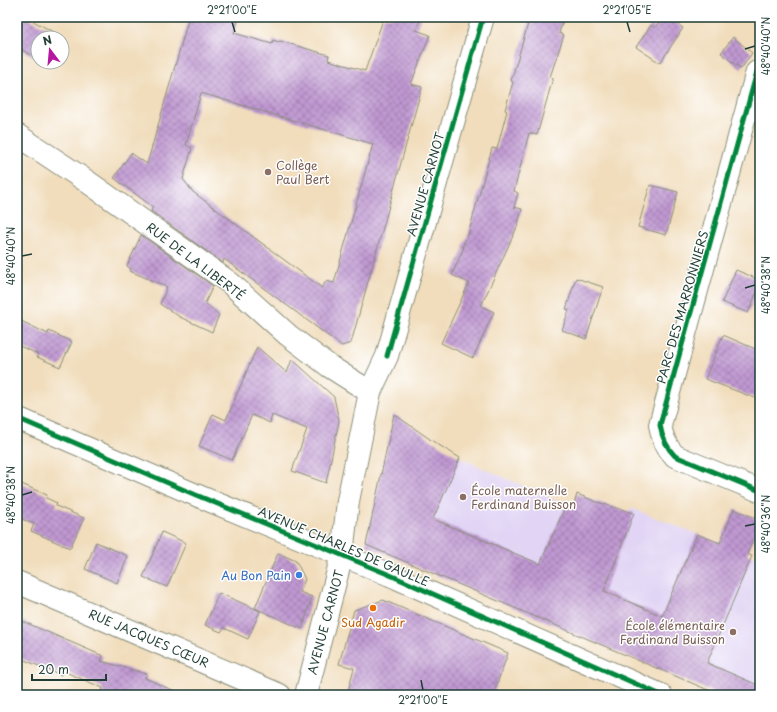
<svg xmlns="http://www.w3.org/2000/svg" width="777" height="712" viewBox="0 0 777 712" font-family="'Playpen Sans',sans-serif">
<defs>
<pattern id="building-cross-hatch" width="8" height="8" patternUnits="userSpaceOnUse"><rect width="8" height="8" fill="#c098d2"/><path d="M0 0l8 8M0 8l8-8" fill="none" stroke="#9b7dab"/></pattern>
</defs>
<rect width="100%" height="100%" fill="#fff"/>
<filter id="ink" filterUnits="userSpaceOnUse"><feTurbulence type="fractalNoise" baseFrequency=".025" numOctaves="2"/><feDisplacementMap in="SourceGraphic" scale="8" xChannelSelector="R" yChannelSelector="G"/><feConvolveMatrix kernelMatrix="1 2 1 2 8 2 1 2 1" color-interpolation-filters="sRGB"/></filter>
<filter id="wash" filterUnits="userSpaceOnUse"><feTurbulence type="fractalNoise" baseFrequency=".012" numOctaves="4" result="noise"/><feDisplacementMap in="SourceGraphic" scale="16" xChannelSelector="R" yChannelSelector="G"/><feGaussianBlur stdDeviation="0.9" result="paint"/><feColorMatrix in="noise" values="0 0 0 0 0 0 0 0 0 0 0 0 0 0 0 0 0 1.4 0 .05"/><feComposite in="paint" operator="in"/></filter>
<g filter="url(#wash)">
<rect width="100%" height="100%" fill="#f1ddbc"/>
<path fill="#e1d4f4" d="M 394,414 L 434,442 L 460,458 L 573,508 L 577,494 L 597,502 L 629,512 L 631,508 L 760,559 L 760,695 L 720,695 L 366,545 Z"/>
<g id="blocks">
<g fill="url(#building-cross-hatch)" fill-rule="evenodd">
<path d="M 17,17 L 26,17 L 66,39 L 62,48 L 62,38 L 38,38 L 38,59 L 17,47 Z"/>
<path d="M 189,17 L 239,17 L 234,33 L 272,44 L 273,40 L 279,42 L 280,41 L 329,55 L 328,60 L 365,71 L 384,17 L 421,17 L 416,30 L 430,35 L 411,84 L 422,87 L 351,343 L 342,346 L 224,259 L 223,263 L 151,211 L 153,207 L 114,178 L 131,153 L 147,164 ZM 201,93 L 373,144 L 334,283 L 326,281 L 322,288 L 193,192 L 183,179 L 192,148 L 186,145 Z"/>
<path d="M 530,17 L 564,17 L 559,33 L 564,35 L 550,77 L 553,78 L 537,135 L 529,133 L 514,191 L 518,193 L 514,207 L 522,209 L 517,227 L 481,306 L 494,312 L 473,358 L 441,343 L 469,283 L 452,275 L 464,247 L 462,247 L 468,235 L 492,148 L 497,149 L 507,111 L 505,110 L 513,82 L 511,81 Z"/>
<path d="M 662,17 L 667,17 L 683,28 L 660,63 L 636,47 L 651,25 L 655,28 Z"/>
<path d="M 733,37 L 752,53 L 741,69 L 721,53 Z"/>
<path d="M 650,185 L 678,192 L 666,235 L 638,227 Z"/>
<path d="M 141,235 L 213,286 L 205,303 L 219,315 L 212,332 L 180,317 L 160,304 L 167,287 L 130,271 L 131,269 L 127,266 Z"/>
<path d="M 736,270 L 760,280 L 760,285 L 748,313 L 722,302 Z"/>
<path d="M 576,278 L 603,287 L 586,339 L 562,330 L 569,310 L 566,309 Z"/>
<path d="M 17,319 L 48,334 L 49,331 L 72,342 L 60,367 L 37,357 L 38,354 L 17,345 Z"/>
<path d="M 723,335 L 760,351 L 760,400 L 705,379 Z"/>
<path d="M 257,347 L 287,373 L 292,359 L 334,397 L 339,421 L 326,483 L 292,471 L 307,429 L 272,415 L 270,423 L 252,415 L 232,460 L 199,446 L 213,414 L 226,420 Z"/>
<path d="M 394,414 L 434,442 L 460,458 L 433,519 L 540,564 L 566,505 L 573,508 L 577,494 L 597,502 L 634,513 L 604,591 L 662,616 L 697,534 L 720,543 L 734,509 L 760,520 L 760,524 L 747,554 L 752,556 L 707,663 L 760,686 L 760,695 L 720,695 L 366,545 Z"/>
<path d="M 17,482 L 47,495 L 46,498 L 57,503 L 56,506 L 84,518 L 70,548 L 31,531 L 34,524 L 17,517 Z"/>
<path d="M 162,532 L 186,543 L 167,587 L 143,577 Z"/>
<path d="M 96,542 L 128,556 L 117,583 L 85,569 Z"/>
<path d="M 278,553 L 296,561 L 305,579 L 300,592 L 312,597 L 302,629 L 255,608 Z"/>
<path d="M 219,593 L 260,611 L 248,639 L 224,628 L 221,632 L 205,625 Z"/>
<path d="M 383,600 L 508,653 L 493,695 L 347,695 L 354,668 L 339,664 L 354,610 Z"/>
<path d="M 22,621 L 103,656 L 101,661 L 147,674 L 145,678 L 183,695 L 101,695 L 103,688 L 63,671 L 61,675 L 17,657 L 17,632 Z"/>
</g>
</g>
</g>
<g filter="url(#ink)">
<use href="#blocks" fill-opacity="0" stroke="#888d78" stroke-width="1"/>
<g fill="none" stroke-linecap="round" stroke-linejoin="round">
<defs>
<g id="minor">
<path d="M 757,72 L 660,425 C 662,438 666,447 675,456 L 760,491"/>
<path d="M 17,135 L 88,182 L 230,283 L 288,335 L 329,366 L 370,392"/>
<path d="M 17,418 L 196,495 L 390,575 L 661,695"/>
<path d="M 17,582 L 280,695"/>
<path d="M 306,695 L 342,555 L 348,501 L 370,392 L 387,356 L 483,17"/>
</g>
</defs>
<use href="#minor" stroke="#888d78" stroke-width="24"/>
<use href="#minor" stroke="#fff" stroke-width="22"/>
<defs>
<g id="cycleway">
<path d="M 757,72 L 660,425 C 662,438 666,447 675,456 L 760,491"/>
<path d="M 387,356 L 483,17"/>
<path d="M 17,418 L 196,495 L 390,575 L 661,695"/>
</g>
</defs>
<use href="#cycleway" stroke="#fff" stroke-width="8"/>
<use href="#cycleway" stroke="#00873e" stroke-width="5"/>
</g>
</g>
<path fill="none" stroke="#1f3d34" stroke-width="1.5" d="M 232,22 L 235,32M 627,22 L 630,32M 745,49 L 755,46M 22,256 L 32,254M 745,288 L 755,285M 22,495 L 32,492M 745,526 L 755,524M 421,680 L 423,690"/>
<g fill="#8d6e63" stroke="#fff" stroke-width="1.5">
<circle cx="268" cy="172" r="4"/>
<circle cx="463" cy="497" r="4"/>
<circle cx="733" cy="632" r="4"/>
</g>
<circle fill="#3f7fe0" stroke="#fff" stroke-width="1.5" cx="299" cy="575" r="4"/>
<circle fill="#e8710a" stroke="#fff" stroke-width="1.5" cx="373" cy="608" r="4"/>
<g text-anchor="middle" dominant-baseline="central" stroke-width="3" stroke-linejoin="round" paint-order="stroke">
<g font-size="12" fill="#785e54" stroke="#fff" text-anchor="start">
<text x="276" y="165">Collège<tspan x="276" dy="14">Paul Bert</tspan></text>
<text x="471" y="490">École maternelle<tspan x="471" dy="14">Ferdinand Buisson</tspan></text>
<text x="725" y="625" text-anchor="end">École élémentaire<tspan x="725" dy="14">Ferdinand Buisson</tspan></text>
</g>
<g font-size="12" fill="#1f3d34" stroke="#fff">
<text transform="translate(425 184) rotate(-74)">AVENUE CARNOT</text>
<text transform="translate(196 261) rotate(37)">RUE DE LA LIBERTÉ</text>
<text transform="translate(682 307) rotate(-74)">PARC DES MARRONNIERS</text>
<text transform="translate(344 546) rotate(23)">AVENUE CHARLES DE GAULLE</text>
<text transform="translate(325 622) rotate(-75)">AVENUE CARNOT</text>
<text transform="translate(149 638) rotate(23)">RUE JACQUES CŒUR</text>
</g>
<g font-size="12" fill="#366cbe" stroke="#fff" text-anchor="end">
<text x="291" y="575">Au Bon Pain</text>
</g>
<g font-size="12" fill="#c56008" stroke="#fff">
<text x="373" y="622">Sud Agadir</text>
</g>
</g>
<rect width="777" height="712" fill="none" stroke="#fff" stroke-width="44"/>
<g transform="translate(50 50) rotate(344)"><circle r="19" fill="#ffffff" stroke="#a5b1ae"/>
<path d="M0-3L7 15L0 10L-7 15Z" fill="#b5179e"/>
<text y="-6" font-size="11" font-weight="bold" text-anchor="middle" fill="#1f3d34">N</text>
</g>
<path d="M32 674v6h74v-6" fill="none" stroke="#1f3d34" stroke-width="2"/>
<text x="38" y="674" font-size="12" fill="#1f3d34" stroke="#ffffff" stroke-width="3" paint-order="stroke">20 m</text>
<rect x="22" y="22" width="733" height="668" fill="none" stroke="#1f3d34" stroke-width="1.5"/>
<g font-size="10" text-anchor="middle" fill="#1f3d34">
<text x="232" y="14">2°21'00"E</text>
<text x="627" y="14">2°21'05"E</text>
<text transform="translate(766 46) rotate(-90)" y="4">48°40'40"N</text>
<text transform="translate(11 256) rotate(-90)" y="4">48°40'40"N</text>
<text transform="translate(766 285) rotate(-90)" y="4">48°40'38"N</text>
<text transform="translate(11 495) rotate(-90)" y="4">48°40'38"N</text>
<text transform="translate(766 524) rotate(-90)" y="4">48°40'36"N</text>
<text x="423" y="704">2°21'00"E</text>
</g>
</svg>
